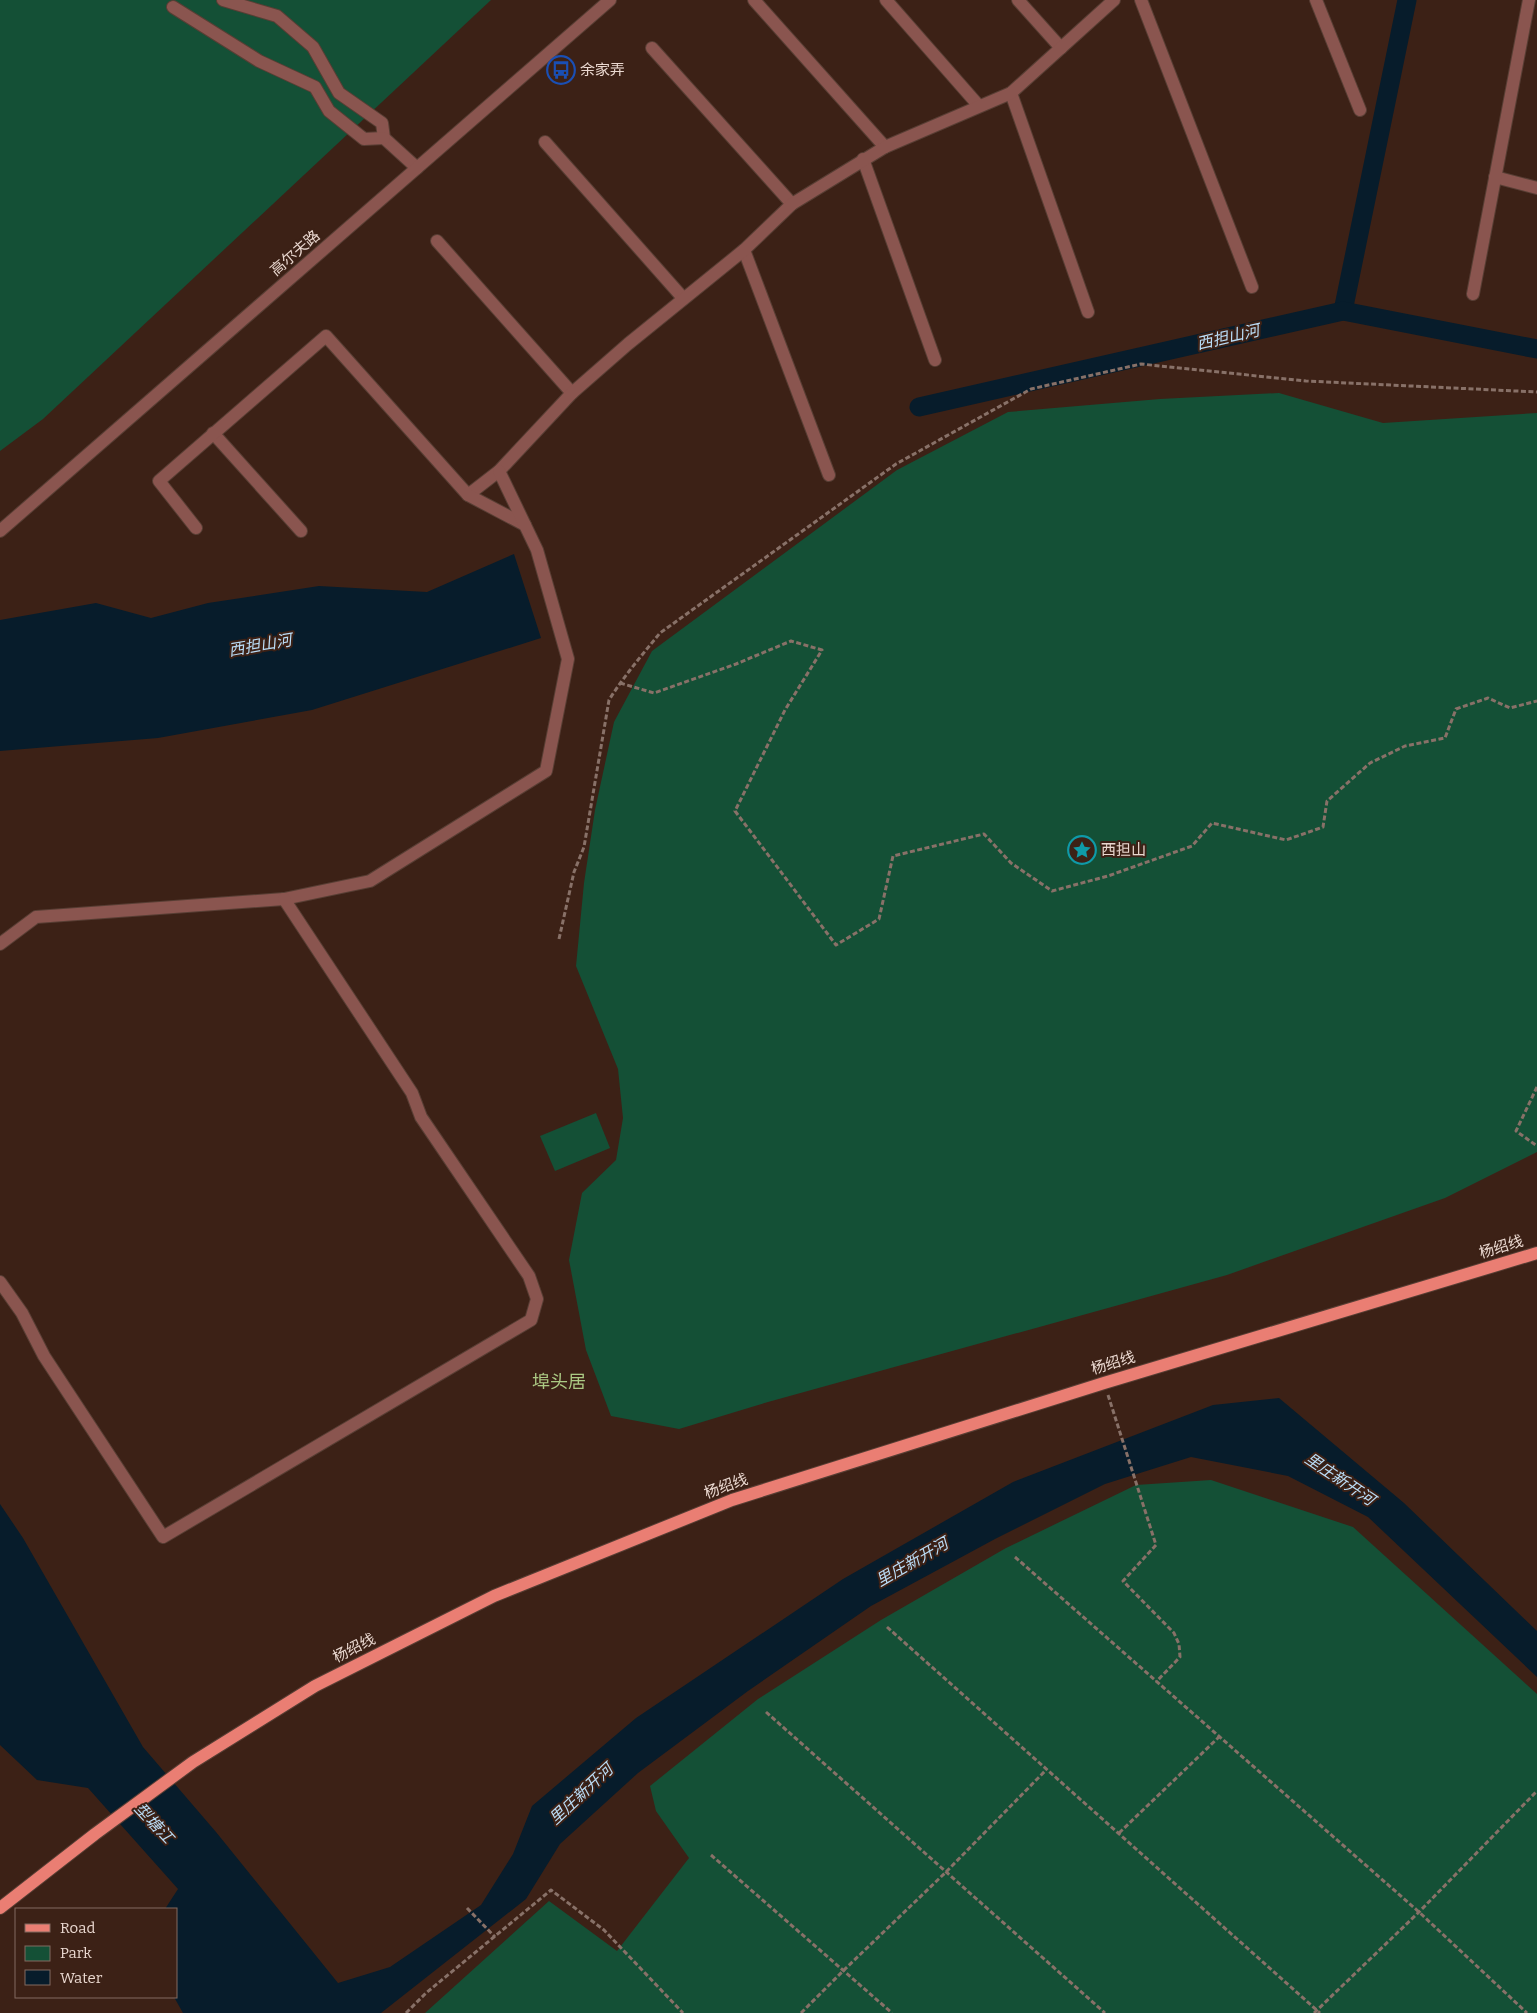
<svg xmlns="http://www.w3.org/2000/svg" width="1537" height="2013" viewBox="0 0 1537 2013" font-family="Bitter,'Noto Sans SC',serif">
<rect width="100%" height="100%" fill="#3c2116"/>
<g fill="#145036">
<path d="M 0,0 L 491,0 L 43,419 L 0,451 Z"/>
<path d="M 1279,393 L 1383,423 L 1537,413 L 1537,1152 L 1445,1198 L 1227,1275 L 768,1402 L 679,1429 L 611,1416 L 586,1350 L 569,1260 L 582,1193 L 616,1160 L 623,1118 L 618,1069 L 576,966 L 584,883 L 595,810 L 614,722 L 652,651 L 897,470 L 1008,412 L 1160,399 Z"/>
<path d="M 596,1113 L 610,1148 L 555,1171 L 540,1136 Z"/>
<path d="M 1211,1480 L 1353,1527 L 1537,1694 L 1537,2013 L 425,2013 L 549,1901 L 617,1951 L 689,1858 L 656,1811 L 650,1786 L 758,1699 L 881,1620 L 1006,1548 L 1136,1485 Z"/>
</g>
<g fill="#071c2b">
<path d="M 514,554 L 541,638 L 312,710 L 158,738 L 0,751 L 0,620 L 96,603 L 151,618 L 208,603 L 319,586 L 427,592 Z"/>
<path d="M 1279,1398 L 1404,1503 L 1537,1631 L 1537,1677 L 1368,1517 L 1288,1476 L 1191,1457 L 1105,1484 L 995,1539 L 871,1606 L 748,1691 L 638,1773 L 560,1844 L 526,1899 L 381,2013 L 183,2013 L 174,1997 L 176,1997 L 176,1909 L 165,1909 L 178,1889 L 88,1788 L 37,1780 L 0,1745 L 0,1504 L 23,1538 L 143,1747 L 216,1832 L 338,1983 L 390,1967 L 481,1905 L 513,1854 L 532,1806 L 636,1718 L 843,1579 L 1013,1482 L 1213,1405 Z"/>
</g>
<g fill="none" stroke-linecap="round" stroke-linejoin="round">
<g stroke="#071c2b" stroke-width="19">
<path d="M 1343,311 L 1407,0"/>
<path d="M 919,407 L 1343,311 L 1537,349"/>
</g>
<defs>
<g id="minor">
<path d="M 223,0 L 277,16 L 313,47 L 339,93 L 382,123 L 384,138 L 417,168"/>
<path d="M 754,0 L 885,147"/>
<path d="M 886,0 L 979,106"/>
<path d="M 1018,0 L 1061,48"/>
<path d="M 1141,0 L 1252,287"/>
<path d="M 1316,0 L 1360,110"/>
<path d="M 173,7 L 259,61 L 315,87 L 329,111 L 364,139 L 384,138"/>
<path d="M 652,48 L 792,204"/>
<path d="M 1011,93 L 1088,312"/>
<path d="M 545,142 L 683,298"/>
<path d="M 863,159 L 935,360"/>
<path d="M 1495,177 L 1537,188"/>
<path d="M 437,241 L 572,393"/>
<path d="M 744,250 L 829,475"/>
<path d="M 1473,294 L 1529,0"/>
<path d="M 213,433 L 301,531"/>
<path d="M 468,495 L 499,471 L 572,393 L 628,344 L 744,250 L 792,204 L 885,147 L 1011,93 L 1114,0"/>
<path d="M 196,528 L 159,481 L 326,336 L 468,495 L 525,525"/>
<path d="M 0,531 L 610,0"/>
<path d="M 0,944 L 36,917 L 284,899 L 370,881 L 546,771 L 568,659 L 537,550 L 499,471"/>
<path d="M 0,1282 L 22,1313 L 44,1356 L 163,1537 L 531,1320 L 537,1299 L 529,1276 L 421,1117 L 412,1093 L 284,899"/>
</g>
<path id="major" d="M 0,1908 L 95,1834 L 193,1762 L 315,1686 L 494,1596 L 732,1500 L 1104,1383 L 1537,1253"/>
</defs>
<use href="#minor" stroke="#583e34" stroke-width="14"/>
<use href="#major" stroke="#583e34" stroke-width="14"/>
<g stroke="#887168" stroke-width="3" stroke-dasharray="5 2.5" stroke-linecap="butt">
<path d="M 620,683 L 654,693 L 736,664 L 791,641 L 822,650 L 785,710 L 735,811 L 836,945 L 879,919 L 893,856 L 984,834 L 1011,863 L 1052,891 L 1108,876 L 1192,846 L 1212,823 L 1286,840 L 1323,827 L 1327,801 L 1370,763 L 1405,746 L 1445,738 L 1456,709 L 1488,698 L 1510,708 L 1537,701"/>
<path d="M 559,939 L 574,872 L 584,847 L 609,700 C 624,676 642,655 660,633 L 896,464 L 1031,389 L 1141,364 L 1306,381 L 1537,392"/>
<path d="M 1537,1087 L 1516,1131 L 1537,1146"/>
<path d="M 1108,1395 L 1156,1545 L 1123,1581 L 1174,1633 L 1179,1644 L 1180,1657 L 1156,1682"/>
<path d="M 1015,1557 L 1419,1912 L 1527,2013"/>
<path d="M 887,1627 L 1320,2013"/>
<path d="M 766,1712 L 1105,2013"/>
<path d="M 1119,1833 L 1219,1737"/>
<path d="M 711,1855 L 892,2013"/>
<path d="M 467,1908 L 495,1937"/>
<path d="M 406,2013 L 426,1993 L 551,1890 L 604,1930 L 683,2013"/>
<path d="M 801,2013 L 844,1970 L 946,1872 L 1046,1770"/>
<path d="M 1314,2013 L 1419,1912 L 1537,1791"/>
</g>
<use href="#minor" stroke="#8a554f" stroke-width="12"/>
<use href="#major" stroke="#ea7e73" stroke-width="12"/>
</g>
<defs>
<symbol id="bus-ring" viewBox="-11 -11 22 22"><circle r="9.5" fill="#3c2116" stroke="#1a4fb4" stroke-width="1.5"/><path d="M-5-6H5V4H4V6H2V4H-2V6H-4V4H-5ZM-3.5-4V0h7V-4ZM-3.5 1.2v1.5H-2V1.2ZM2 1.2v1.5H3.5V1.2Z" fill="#1a4fb4"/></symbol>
<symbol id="sight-ring" viewBox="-11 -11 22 22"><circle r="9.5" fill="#3c2116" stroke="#0f9aa8" stroke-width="1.5"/><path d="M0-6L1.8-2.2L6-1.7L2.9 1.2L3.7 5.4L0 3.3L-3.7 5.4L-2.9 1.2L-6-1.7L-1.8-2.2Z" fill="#0f9aa8"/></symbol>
</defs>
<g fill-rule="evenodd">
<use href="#bus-ring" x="545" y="54" width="32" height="32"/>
<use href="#sight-ring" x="1066" y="834" width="32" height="32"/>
</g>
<g text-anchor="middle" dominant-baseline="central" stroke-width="4" stroke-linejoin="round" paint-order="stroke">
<g font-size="15" fill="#ead8d0" stroke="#3c2116" text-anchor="start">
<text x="580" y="70">余家弄</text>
<text x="1101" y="850">西担山</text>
</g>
<g font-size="15" fill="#ead8d0" stroke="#3c2116">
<text transform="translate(295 253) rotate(-41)">高尔夫路</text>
<text transform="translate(1501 1247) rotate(-17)">杨绍线</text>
<text transform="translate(1113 1363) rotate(-17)">杨绍线</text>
<text transform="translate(726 1486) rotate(-20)">杨绍线</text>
<text transform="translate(354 1648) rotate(-27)">杨绍线</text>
</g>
<g font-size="16" font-style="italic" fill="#baddf7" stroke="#3c2116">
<text transform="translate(1228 337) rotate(-13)">西担山河</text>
<text transform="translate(260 645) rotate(-10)">西担山河</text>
<text transform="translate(1340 1479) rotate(34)">里庄新开河</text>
<text transform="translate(912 1562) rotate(-30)">里庄新开河</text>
<text transform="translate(581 1794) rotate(-43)">里庄新开河</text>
<text transform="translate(154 1823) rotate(47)">型塘江</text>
</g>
<g font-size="18" fill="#acca84" stroke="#3c2116">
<text x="559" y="1382">埠头居</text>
</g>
</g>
<rect x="15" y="1908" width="162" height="90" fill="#3c2116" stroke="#826a60"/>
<rect x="25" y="1924" width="25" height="8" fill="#ea7e73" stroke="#826a60"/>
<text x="60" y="1933" font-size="15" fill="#ead8d0">Road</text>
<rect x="25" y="1946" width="25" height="15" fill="#145036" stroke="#826a60"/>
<text x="60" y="1958" font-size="15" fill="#ead8d0">Park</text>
<rect x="25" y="1970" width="25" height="15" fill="#071c2b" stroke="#826a60"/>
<text x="60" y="1983" font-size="15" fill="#ead8d0">Water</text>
</svg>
